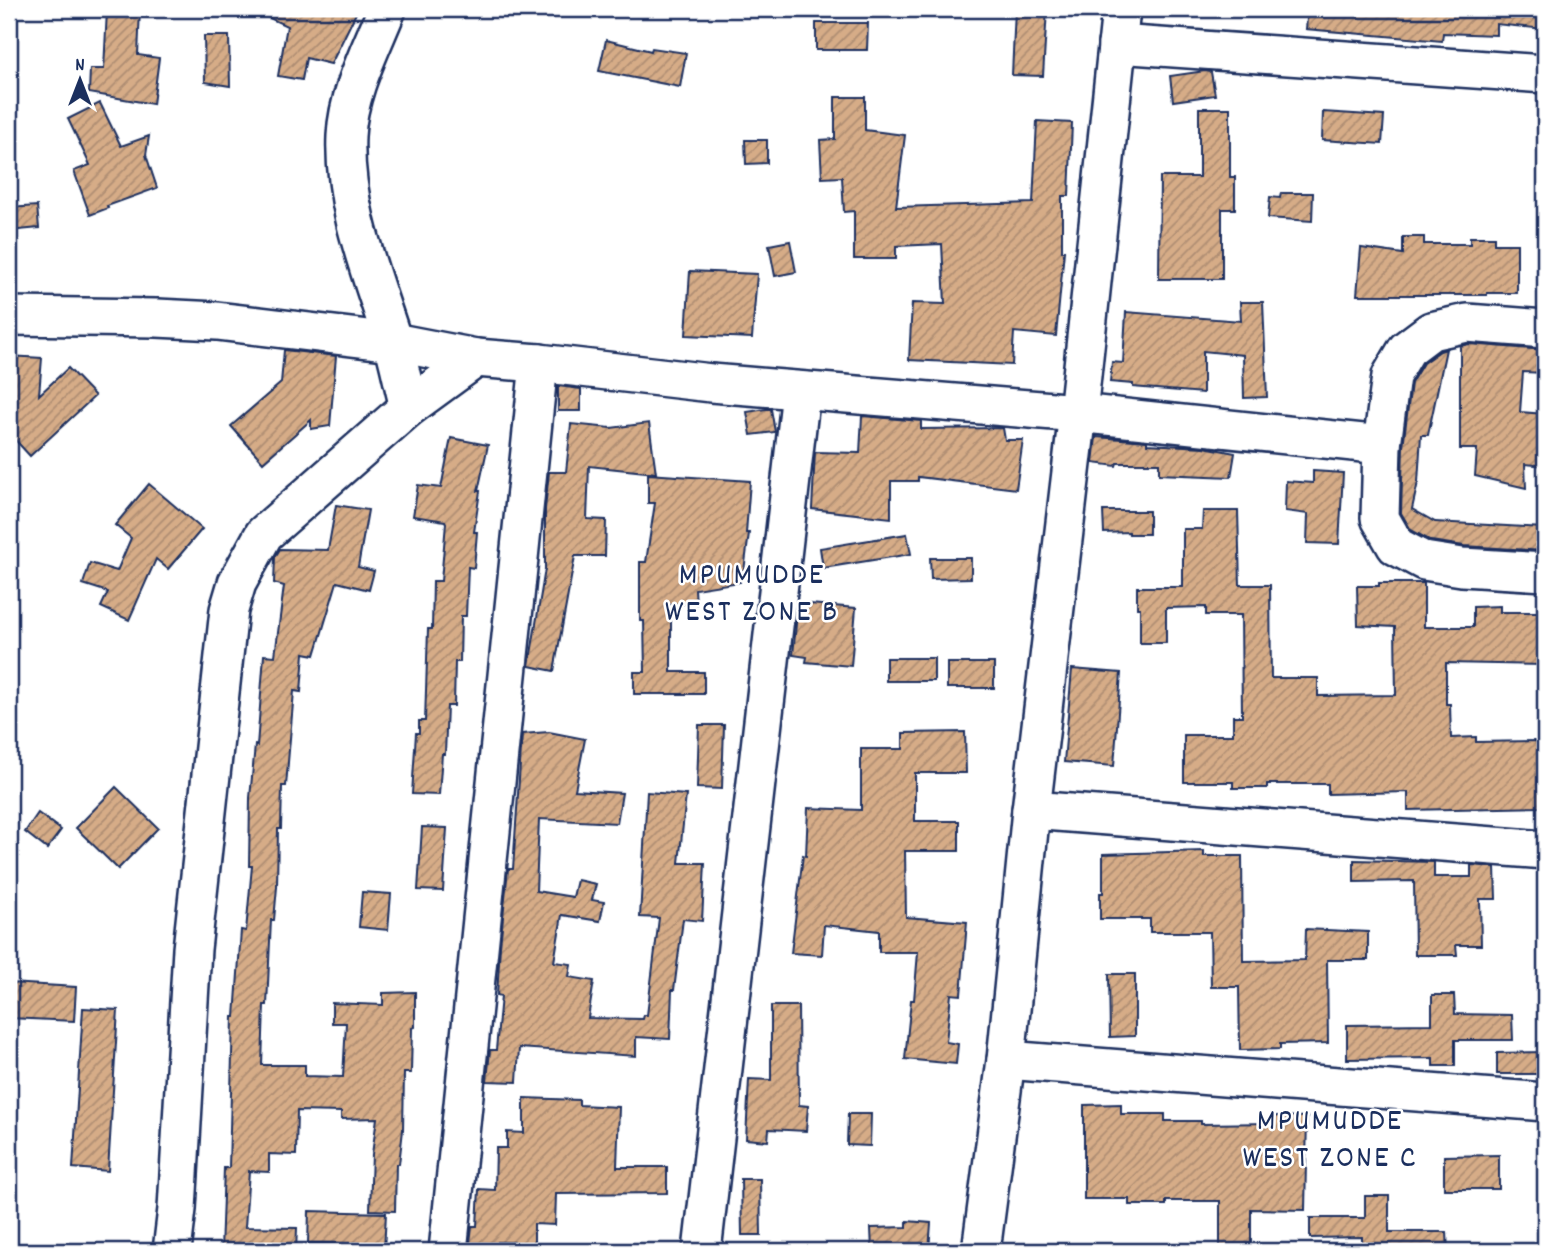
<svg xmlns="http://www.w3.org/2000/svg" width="1554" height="1260" viewBox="0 0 1554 1260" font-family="Dekko,sans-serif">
<defs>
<pattern id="building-hatch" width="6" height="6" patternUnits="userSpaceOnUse" patternTransform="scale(1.75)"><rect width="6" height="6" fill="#d6ac87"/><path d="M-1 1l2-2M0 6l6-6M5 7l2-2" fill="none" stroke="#ad8c72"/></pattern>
</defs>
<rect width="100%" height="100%" fill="#fff"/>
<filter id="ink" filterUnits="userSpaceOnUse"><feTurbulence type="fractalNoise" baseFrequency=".0143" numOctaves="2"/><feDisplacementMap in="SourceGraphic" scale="14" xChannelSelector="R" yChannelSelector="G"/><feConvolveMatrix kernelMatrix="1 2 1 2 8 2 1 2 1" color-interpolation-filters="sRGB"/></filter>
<g filter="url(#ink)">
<g fill="url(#building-hatch)" stroke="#1b2f5e" stroke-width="2">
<path d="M 140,9 L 138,55 L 159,58 L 153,104 L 89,93 L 90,69 L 104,69 L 107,10 Z"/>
<path d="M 250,9 L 358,9 L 331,64 L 306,58 L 302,80 L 278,76 L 287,26 Z"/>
<path d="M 1015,9 L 1047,9 L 1043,76 L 1012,75 Z"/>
<path d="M 1308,9 L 1545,9 L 1545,11 L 1544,29 L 1496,24 L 1496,35 L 1443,33 L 1442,41 L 1306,29 Z"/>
<path d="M 816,23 L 868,23 L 867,50 L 816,50 Z"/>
<path d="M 204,36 L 229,36 L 230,86 L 205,82 Z"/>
<path d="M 606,40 L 651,51 L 652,48 L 686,53 L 680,87 L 599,71 Z"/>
<path d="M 1205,71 L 1211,72 L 1215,95 L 1173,101 L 1170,76 Z"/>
<path d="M 835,97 L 865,97 L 865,130 L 905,135 L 896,207 L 1033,203 L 1037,121 L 1072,123 L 1069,196 L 1062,196 L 1062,251 L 1064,251 L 1056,336 L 1014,332 L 1012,365 L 909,360 L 912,303 L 945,304 L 942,244 L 896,246 L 896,259 L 854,259 L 854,211 L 844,212 L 842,177 L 822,178 L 820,140 L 835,139 Z"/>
<path d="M 100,103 L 121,146 L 149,136 L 146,155 L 157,188 L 107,206 L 108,208 L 90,215 L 74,171 L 90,165 L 68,119 Z"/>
<path d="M 1199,108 L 1230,108 L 1230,177 L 1235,177 L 1235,209 L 1222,209 L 1222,279 L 1159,279 L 1160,177 L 1199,177 Z"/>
<path d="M 1323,112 L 1384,116 L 1382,144 L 1322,140 Z"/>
<path d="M 745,140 L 767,140 L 767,163 L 746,164 Z"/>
<path d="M 1281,193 L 1313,193 L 1312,221 L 1268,218 L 1270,197 L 1280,198 Z"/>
<path d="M 37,206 L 39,228 L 9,231 L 9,208 Z"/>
<path d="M 1403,237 L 1424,237 L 1424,244 L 1470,244 L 1470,237 L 1494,237 L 1494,244 L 1517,244 L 1517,293 L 1487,293 L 1487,295 L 1357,295 L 1361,248 L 1403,254 Z"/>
<path d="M 790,241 L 796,272 L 775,276 L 769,245 Z"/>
<path d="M 690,271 L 757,274 L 752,338 L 686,335 Z"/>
<path d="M 1240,302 L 1263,302 L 1267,397 L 1244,398 L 1243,355 L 1203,351 L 1203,393 L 1133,387 L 1133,384 L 1110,382 L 1112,362 L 1123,363 L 1126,312 L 1241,321 Z"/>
<path d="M 1469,344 L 1545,350 L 1545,373 L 1523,372 L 1520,412 L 1545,414 L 1545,466 L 1525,464 L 1526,488 L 1475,476 L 1477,449 L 1460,449 L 1460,346 Z"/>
<path d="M 1446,349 L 1428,435 L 1421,435 L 1418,482 L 1412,509 L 1435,522 L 1545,528 L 1545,551 L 1464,546 L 1431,541 L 1411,530 L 1401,513 L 1403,447 L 1411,383 L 1423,363 L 1440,351 Z"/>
<path d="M 284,350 L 336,356 L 330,426 L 311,429 L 311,420 L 263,462 L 231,426 L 281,383 Z"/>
<path d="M 9,356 L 42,358 L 39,395 L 68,368 L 95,396 L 30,456 L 9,433 Z"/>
<path d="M 558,386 L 581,389 L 581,411 L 558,411 Z"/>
<path d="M 766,409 L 771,409 L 775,432 L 751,435 L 747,412 Z"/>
<path d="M 862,416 L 921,421 L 921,429 L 1003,428 L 1005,440 L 1023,440 L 1016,489 L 918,477 L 918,481 L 891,481 L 891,518 L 812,509 L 815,452 L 860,453 Z"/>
<path d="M 649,423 L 656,473 L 589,466 L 587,519 L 606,520 L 605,556 L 575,556 L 554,671 L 529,666 L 545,569 L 545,509 L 549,472 L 566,472 L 571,424 L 611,428 Z"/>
<path d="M 1096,437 L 1147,441 L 1147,444 L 1204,447 L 1235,453 L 1231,477 L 1159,474 L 1159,463 L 1117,463 L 1116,466 L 1093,463 Z"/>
<path d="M 451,438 L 488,445 L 478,491 L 480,491 L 474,532 L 477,532 L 474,568 L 468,567 L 466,616 L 461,616 L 460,662 L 455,662 L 454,706 L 447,706 L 445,754 L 442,754 L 439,795 L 412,794 L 416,733 L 419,733 L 419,721 L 425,721 L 428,629 L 432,629 L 433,581 L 441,581 L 446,523 L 445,521 L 413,516 L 418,485 L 441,488 Z"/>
<path d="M 1313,471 L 1343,473 L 1339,544 L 1307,543 L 1308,514 L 1285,511 L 1286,481 L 1313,483 Z"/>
<path d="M 648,474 L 750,481 L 746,533 L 749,533 L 744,571 L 740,570 L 740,582 L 695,589 L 696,604 L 671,604 L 671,672 L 704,672 L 704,694 L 634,694 L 634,672 L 645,672 L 644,621 L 640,621 L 640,562 L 646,562 L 655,503 L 648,503 Z"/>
<path d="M 149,484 L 202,529 L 168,569 L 156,559 L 129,620 L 101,607 L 108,592 L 83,584 L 90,563 L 117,571 L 131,538 L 115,525 Z"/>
<path d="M 336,505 L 368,510 L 358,567 L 374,571 L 369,590 L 337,582 L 315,655 L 304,653 L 301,692 L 294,691 L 286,786 L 282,786 L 281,829 L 278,829 L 277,887 L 274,920 L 271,920 L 267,1005 L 264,1005 L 262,1065 L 305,1065 L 305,1076 L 343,1077 L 346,1023 L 332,1023 L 332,1003 L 383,1005 L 383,993 L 415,992 L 415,1027 L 412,1028 L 411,1073 L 404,1073 L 403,1130 L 399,1164 L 396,1164 L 395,1211 L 370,1210 L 372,1154 L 377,1118 L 341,1119 L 341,1112 L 297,1111 L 296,1155 L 269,1154 L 269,1172 L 249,1171 L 245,1227 L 297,1228 L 296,1251 L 221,1251 L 224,1168 L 229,1168 L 233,1017 L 235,1017 L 241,930 L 246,931 L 252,866 L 249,866 L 250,798 L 255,745 L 257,746 L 264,655 L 275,656 L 284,586 L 274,583 L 275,557 L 280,549 L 328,550 Z"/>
<path d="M 1103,511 L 1149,511 L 1149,534 L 1129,534 L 1129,532 L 1104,533 Z"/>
<path d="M 1203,511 L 1238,511 L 1240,585 L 1270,585 L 1271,678 L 1318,678 L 1318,696 L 1396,695 L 1395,627 L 1358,625 L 1357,586 L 1379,586 L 1379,583 L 1424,583 L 1424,627 L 1473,627 L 1473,607 L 1500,606 L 1500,612 L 1545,612 L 1545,665 L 1446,663 L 1446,704 L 1450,704 L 1451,738 L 1476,737 L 1476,742 L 1539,741 L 1540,807 L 1408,810 L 1408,792 L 1328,794 L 1328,784 L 1267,784 L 1267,788 L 1233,788 L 1233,782 L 1184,782 L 1184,735 L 1233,735 L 1233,716 L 1242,716 L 1241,615 L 1206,615 L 1206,607 L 1166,608 L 1166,643 L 1140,643 L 1140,608 L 1137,608 L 1137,587 L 1183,587 L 1183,529 L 1202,529 Z"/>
<path d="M 907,534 L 911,554 L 823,568 L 820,548 Z"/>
<path d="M 930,558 L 971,558 L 971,578 L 931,579 Z"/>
<path d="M 798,603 L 856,608 L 851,666 L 806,662 L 807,657 L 793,655 Z"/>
<rect x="886" y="658" width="48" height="23"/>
<rect x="947" y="663" width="47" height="25"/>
<path d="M 1072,669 L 1121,673 L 1114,766 L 1064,762 Z"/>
<path d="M 699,725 L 724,725 L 722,789 L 697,788 Z"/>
<path d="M 549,732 L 585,739 L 575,790 L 622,793 L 617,823 L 539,819 L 536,891 L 573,897 L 577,880 L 596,884 L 592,900 L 604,902 L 600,921 L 562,915 L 554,962 L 571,964 L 569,977 L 594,981 L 588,1018 L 643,1019 L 644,1015 L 647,1015 L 659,918 L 640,917 L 647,792 L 686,795 L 679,863 L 705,863 L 702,921 L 683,919 L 674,990 L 672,990 L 670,1039 L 636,1037 L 636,1056 L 519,1048 L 517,1082 L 487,1081 L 490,1050 L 496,1050 L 501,996 L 497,995 L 500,946 L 508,869 L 513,869 L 522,734 Z"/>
<path d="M 965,732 L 966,773 L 915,773 L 915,821 L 959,821 L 959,851 L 905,851 L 906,917 L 967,922 L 961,995 L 951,994 L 946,1042 L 958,1044 L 956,1064 L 905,1059 L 911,1000 L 914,1000 L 918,952 L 879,952 L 879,931 L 824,925 L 822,955 L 791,953 L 803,855 L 806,856 L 808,808 L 861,810 L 861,749 L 903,749 L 903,733 Z"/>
<path d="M 116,787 L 158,828 L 118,869 L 76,828 Z"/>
<path d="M 38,813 L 61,830 L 47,849 L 25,832 Z"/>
<path d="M 422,827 L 447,828 L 443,891 L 418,890 Z"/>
<path d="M 1204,851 L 1204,856 L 1242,856 L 1243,961 L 1305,960 L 1306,929 L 1368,932 L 1368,960 L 1327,960 L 1328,1043 L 1280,1044 L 1280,1049 L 1240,1050 L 1239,987 L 1211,987 L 1210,932 L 1150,932 L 1150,919 L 1100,919 L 1100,893 L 1103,893 L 1103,854 Z"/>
<path d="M 1354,860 L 1434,862 L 1434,877 L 1471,877 L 1471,865 L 1495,867 L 1496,899 L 1480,899 L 1481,945 L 1456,945 L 1457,955 L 1415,955 L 1414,881 L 1354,882 Z"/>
<path d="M 362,892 L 391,894 L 388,930 L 359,927 Z"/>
<path d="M 1109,974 L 1135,974 L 1135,1036 L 1110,1037 Z"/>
<path d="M 9,983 L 76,987 L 74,1021 L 9,1018 Z"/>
<path d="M 1432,995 L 1454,995 L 1455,1014 L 1512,1015 L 1513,1040 L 1455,1040 L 1455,1066 L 1433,1066 L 1433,1058 L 1347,1059 L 1347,1025 L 1432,1024 Z"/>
<path d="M 771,1006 L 798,1006 L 799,1105 L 808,1106 L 806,1131 L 769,1129 L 768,1141 L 746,1139 L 749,1079 L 771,1080 Z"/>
<path d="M 83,1008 L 118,1010 L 108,1171 L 73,1168 Z"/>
<path d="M 1545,1052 L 1545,1074 L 1497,1074 L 1497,1053 Z"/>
<path d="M 524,1098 L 579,1100 L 579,1105 L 619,1107 L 617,1167 L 667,1167 L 667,1193 L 556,1194 L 555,1225 L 534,1224 L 534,1243 L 498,1242 L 498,1251 L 469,1251 L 472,1226 L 477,1226 L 479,1189 L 495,1190 L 496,1148 L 507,1148 L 507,1132 L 524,1133 Z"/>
<path d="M 1121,1104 L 1121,1114 L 1165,1114 L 1165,1121 L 1201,1121 L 1201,1124 L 1274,1123 L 1274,1116 L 1307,1117 L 1305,1210 L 1251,1209 L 1251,1251 L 1220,1251 L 1220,1201 L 1166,1201 L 1166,1205 L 1129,1205 L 1129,1199 L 1084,1199 L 1084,1105 Z"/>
<path d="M 848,1114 L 871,1114 L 870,1146 L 847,1145 Z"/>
<path d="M 1499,1155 L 1499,1189 L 1444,1189 L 1444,1156 Z"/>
<path d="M 741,1179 L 760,1179 L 761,1235 L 742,1235 Z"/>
<path d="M 1365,1196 L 1389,1196 L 1389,1232 L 1447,1232 L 1448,1251 L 1362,1251 L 1362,1237 L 1310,1238 L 1310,1218 L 1365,1218 Z"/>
<path d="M 309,1211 L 386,1213 L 384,1251 L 354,1251 L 354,1244 L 308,1243 Z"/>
<path d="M 907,1221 L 931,1223 L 929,1251 L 872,1251 L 871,1228 L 907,1227 Z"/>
</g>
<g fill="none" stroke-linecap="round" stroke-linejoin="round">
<defs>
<g id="minor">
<path d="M 387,9 C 371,49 348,92 346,136 C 343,207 371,273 392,339 C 399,362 403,385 409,407"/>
<path d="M 1117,44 L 1545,74"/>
<path d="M 9,316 L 157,318 L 217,321 L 393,342 L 476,358 L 539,363 L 711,383 L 1078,413 L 1382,445"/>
<path d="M 1545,329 L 1467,323 L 1431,331 L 1407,349 L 1391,376 L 1382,445 L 1380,518 L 1396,546 L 1424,561 L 1462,567 L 1545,572"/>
<path d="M 1031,810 L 1545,850"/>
<path d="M 1006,1060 L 1545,1102"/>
<path d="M 172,1251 L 177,1209 L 192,949 L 229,610 L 237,583 L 264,534 L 409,407 L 476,358"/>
<path d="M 448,1251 L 539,363"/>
<path d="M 702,1251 L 801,392"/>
<path d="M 981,1251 L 1006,1060 L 1031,810 L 1078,413 L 1121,9"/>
</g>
</defs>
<use href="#minor" stroke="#1b2f5e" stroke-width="42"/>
<use href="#minor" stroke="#fff" stroke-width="37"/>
</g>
</g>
<g text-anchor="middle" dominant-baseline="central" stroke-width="5" stroke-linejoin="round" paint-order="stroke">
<g font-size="32" letter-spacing="2" fill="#1b2f5e" stroke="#fff">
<text x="752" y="577">MPUMUDDE<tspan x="752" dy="37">WEST ZONE B</tspan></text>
<text x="1330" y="1123">MPUMUDDE<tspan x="1330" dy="37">WEST ZONE C</tspan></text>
</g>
</g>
<rect width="1554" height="1260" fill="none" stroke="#fff" stroke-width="35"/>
<rect x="18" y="18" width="1519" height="1225" fill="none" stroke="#1b2f5e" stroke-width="2.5" filter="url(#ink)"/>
<g transform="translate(80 80)" stroke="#ffffff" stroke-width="5" paint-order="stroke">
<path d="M0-5L12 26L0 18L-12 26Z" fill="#1b2f5e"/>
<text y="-10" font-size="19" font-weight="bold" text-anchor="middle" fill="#1b2f5e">N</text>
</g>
</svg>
